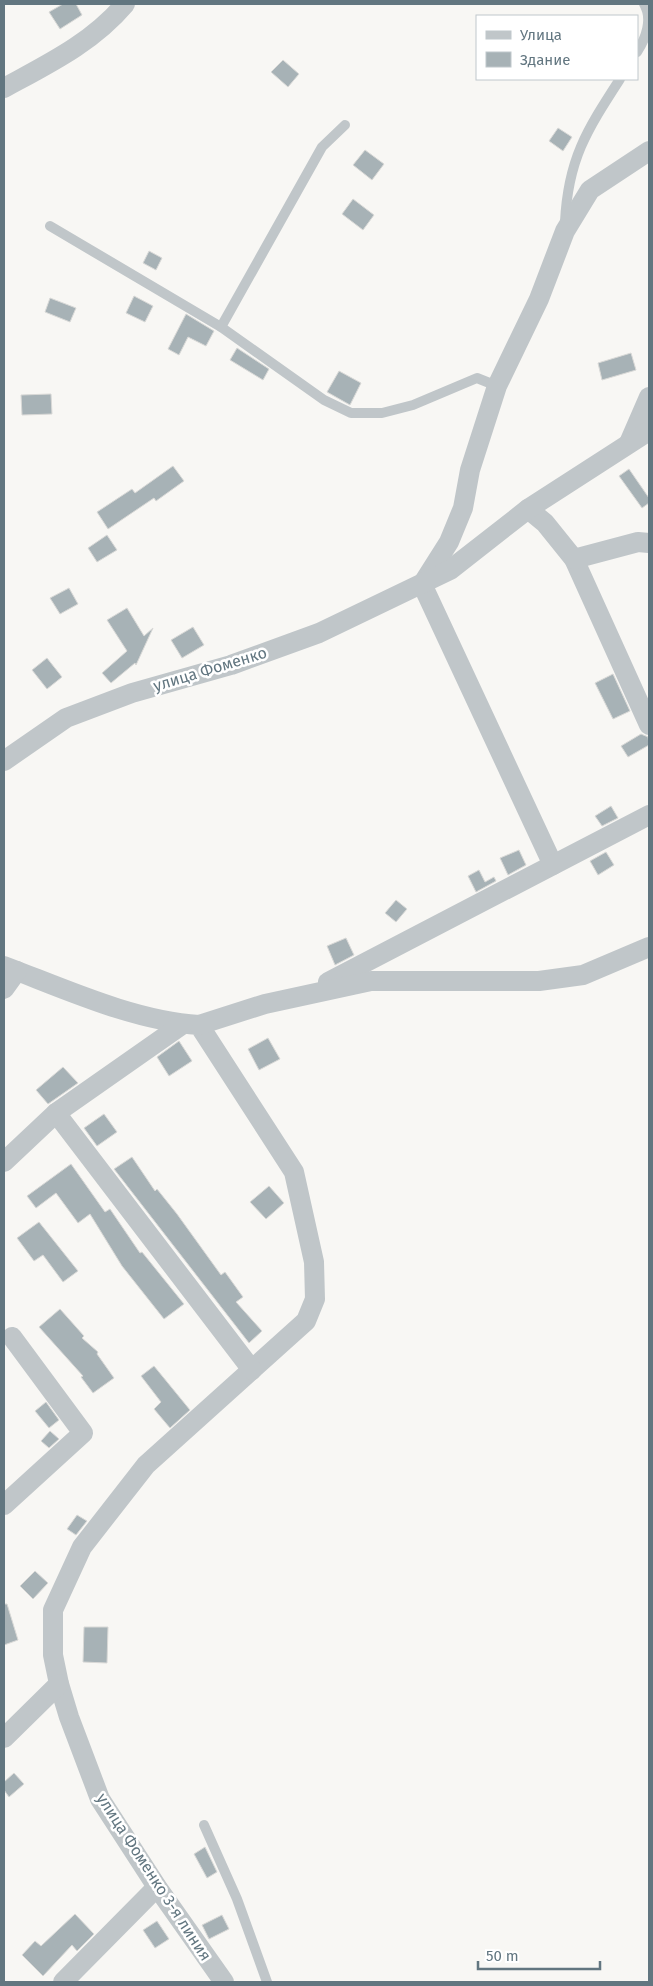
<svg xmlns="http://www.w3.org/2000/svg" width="653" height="1986" viewBox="0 0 653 1986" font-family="'Fira Sans',sans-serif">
<rect width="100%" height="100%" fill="#f8f7f4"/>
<g fill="#a7b2b6" stroke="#d9d9d7">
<path d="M 63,4 L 76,4 L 82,15 L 60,29 L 49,12 Z"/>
<path d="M 283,60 L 299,74 L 288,87 L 271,72 Z"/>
<path d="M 558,128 L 572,137 L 563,151 L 549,141 Z"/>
<path d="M 365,150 L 384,164 L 372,180 L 353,165 Z"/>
<path d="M 353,199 L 374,215 L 363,230 L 342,214 Z"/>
<path d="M 149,251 L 162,258 L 156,270 L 143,263 Z"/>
<path d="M 134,296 L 153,306 L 145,322 L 126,313 Z"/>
<path d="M 50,298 L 76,308 L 70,322 L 45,312 Z"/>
<path d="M 186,314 L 214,331 L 206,346 L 188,337 L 179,355 L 168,349 Z"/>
<path d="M 237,348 L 269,369 L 263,380 L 230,360 Z"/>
<path d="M 631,353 L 636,370 L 602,380 L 598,363 Z"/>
<path d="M 339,371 L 361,383 L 350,405 L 327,392 Z"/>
<path d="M 51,394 L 52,414 L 22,415 L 21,395 Z"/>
<path d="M 173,466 L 184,481 L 156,501 L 154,498 L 108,529 L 97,512 L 132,489 L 135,493 Z"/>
<path d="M 629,469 L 649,498 L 649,503 L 642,508 L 619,476 Z"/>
<path d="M 107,535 L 117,550 L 97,562 L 88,548 Z"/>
<path d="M 69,588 L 78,604 L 60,614 L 50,598 Z"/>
<path d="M 127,608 L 144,636 L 153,628 L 136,665 L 135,663 L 111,683 L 102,673 L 127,651 L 107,620 Z"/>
<path d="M 193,627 L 204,645 L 182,658 L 171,640 Z"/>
<path d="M 47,658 L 62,677 L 47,689 L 32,670 Z"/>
<path d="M 613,674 L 630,711 L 613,719 L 595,683 Z"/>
<path d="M 641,734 L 648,737 L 649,745 L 628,757 L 621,746 Z"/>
<path d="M 611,806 L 618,818 L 602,826 L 595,816 Z"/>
<path d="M 519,850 L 526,865 L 508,875 L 500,858 Z"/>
<path d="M 606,852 L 614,865 L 598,875 L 590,861 Z"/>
<path d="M 479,870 L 485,882 L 494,877 L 496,881 L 476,892 L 468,876 Z"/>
<path d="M 396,900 L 407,909 L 396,922 L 385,913 Z"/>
<path d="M 346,938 L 354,955 L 335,965 L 327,946 Z"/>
<path d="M 268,1038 L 280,1059 L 259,1070 L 248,1049 Z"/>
<path d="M 179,1041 L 192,1061 L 169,1076 L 157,1057 Z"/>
<path d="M 63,1067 L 78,1083 L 48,1104 L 36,1090 Z"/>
<path d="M 104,1114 L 117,1132 L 97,1146 L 84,1128 Z"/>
<path d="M 132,1157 L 155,1191 L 157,1189 L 177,1214 L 221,1275 L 225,1272 L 243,1297 L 236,1302 L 262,1331 L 249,1343 L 114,1169 Z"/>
<path d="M 71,1164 L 105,1212 L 110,1209 L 140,1253 L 142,1252 L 184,1304 L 164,1319 L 122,1266 L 90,1214 L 78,1223 L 56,1193 L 36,1208 L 27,1196 Z"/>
<path d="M 269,1186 L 284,1203 L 266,1219 L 250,1202 Z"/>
<path d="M 39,1222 L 78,1271 L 63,1282 L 43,1255 L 34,1261 L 17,1238 Z"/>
<path d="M 60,1309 L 84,1336 L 82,1338 L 98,1352 L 97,1354 L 114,1378 L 93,1393 L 81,1377 L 83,1376 L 39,1327 Z"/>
<path d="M 154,1366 L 190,1410 L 170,1428 L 154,1409 L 161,1402 L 141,1376 Z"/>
<path d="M 46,1402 L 59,1420 L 49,1428 L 35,1411 Z"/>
<path d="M 50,1431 L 59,1439 L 49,1448 L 41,1441 Z"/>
<path d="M 77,1515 L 87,1521 L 76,1535 L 67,1529 Z"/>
<path d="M 35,1571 L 48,1583 L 33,1599 L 20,1586 Z"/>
<path d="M 4,1604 L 7,1604 L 18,1640 L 4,1645 Z"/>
<path d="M 84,1627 L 108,1627 L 107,1663 L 83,1662 Z"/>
<path d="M 14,1773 L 24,1784 L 9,1797 L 4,1790 L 4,1782 Z"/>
<path d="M 205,1847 L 217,1872 L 207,1878 L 194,1854 Z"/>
<path d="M 75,1914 L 94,1934 L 77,1951 L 72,1945 L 43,1976 L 22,1955 L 35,1941 L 41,1946 Z"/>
<path d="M 222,1915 L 229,1929 L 209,1939 L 202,1925 Z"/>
<path d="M 157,1921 L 169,1939 L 155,1948 L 143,1930 Z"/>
</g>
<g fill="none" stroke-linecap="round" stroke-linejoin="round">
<g stroke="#c0c6c9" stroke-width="10">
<path d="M 637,52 C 646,38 653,19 644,4"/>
<path d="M 565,222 C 568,159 587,130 620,79"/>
<path d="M 50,226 L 221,327 L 324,400 L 351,413 L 382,413 L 413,405 L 477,378 L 497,386"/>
<path d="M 221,327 L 322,147 L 345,125"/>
<path d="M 204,1825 L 237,1899 L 267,1982"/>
</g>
<g stroke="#c0c6c9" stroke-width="20">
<path d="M 4,88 C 48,64 92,43 125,4"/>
<path d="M 629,443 L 649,397"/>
<path d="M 528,509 L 545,523 L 574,559 L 649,725"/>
<path d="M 574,559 L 638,542 L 649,543"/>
<path d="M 423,583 L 449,542 L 463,508 L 470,470 L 497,386 L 539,299 L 565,231 L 590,190 L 649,151"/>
<path d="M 422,584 L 553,865"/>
<path d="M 4,761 L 66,718 L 132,693 L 231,665 L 319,633 L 450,570 L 528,509 L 649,431"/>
<path d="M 4,966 C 65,989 134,1021 199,1025 L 294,1172 L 314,1262 L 315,1299 L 306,1321 L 146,1465 L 82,1547 L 53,1610 L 53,1655 L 59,1684 L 69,1717 L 100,1799 L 157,1887 L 224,1982"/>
<path d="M 328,982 L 649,815"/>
<path d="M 4,989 L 17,971"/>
<path d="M 199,1025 L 265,1004 L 371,981 L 539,981 L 583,975 L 649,947"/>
<path d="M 56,1113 L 252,1370"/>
<path d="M 4,1162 L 56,1113 L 183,1024"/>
<path d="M 4,1505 L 83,1433 L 12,1337"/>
<path d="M 4,1738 L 59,1684"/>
<path d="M 63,1982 L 157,1887"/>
</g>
</g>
<g text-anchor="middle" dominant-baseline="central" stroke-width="5" stroke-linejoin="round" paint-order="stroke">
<g font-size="16" fill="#627680" stroke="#fff">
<text transform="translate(210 669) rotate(-17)">улица Фоменко</text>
<text transform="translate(154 1877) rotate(57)">улица Фоменко 3-я линия</text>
</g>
</g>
<rect width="653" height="1986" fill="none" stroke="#627680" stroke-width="10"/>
<rect x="476" y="15" width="162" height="65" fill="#ffffff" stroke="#c0c8cc"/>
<rect x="486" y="31" width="25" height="8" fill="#c0c6c9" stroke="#c0c8cc"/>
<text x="520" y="40" font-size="15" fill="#627680">Улица</text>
<rect x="486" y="52" width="25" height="15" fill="#a7b2b6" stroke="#c0c8cc"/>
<text x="520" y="65" font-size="15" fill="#627680">Здание</text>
<path d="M478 1961v8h122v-8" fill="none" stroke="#627680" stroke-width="2.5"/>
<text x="486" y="1961" font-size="15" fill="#627680" stroke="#ffffff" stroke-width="4" paint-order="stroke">50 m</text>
</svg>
